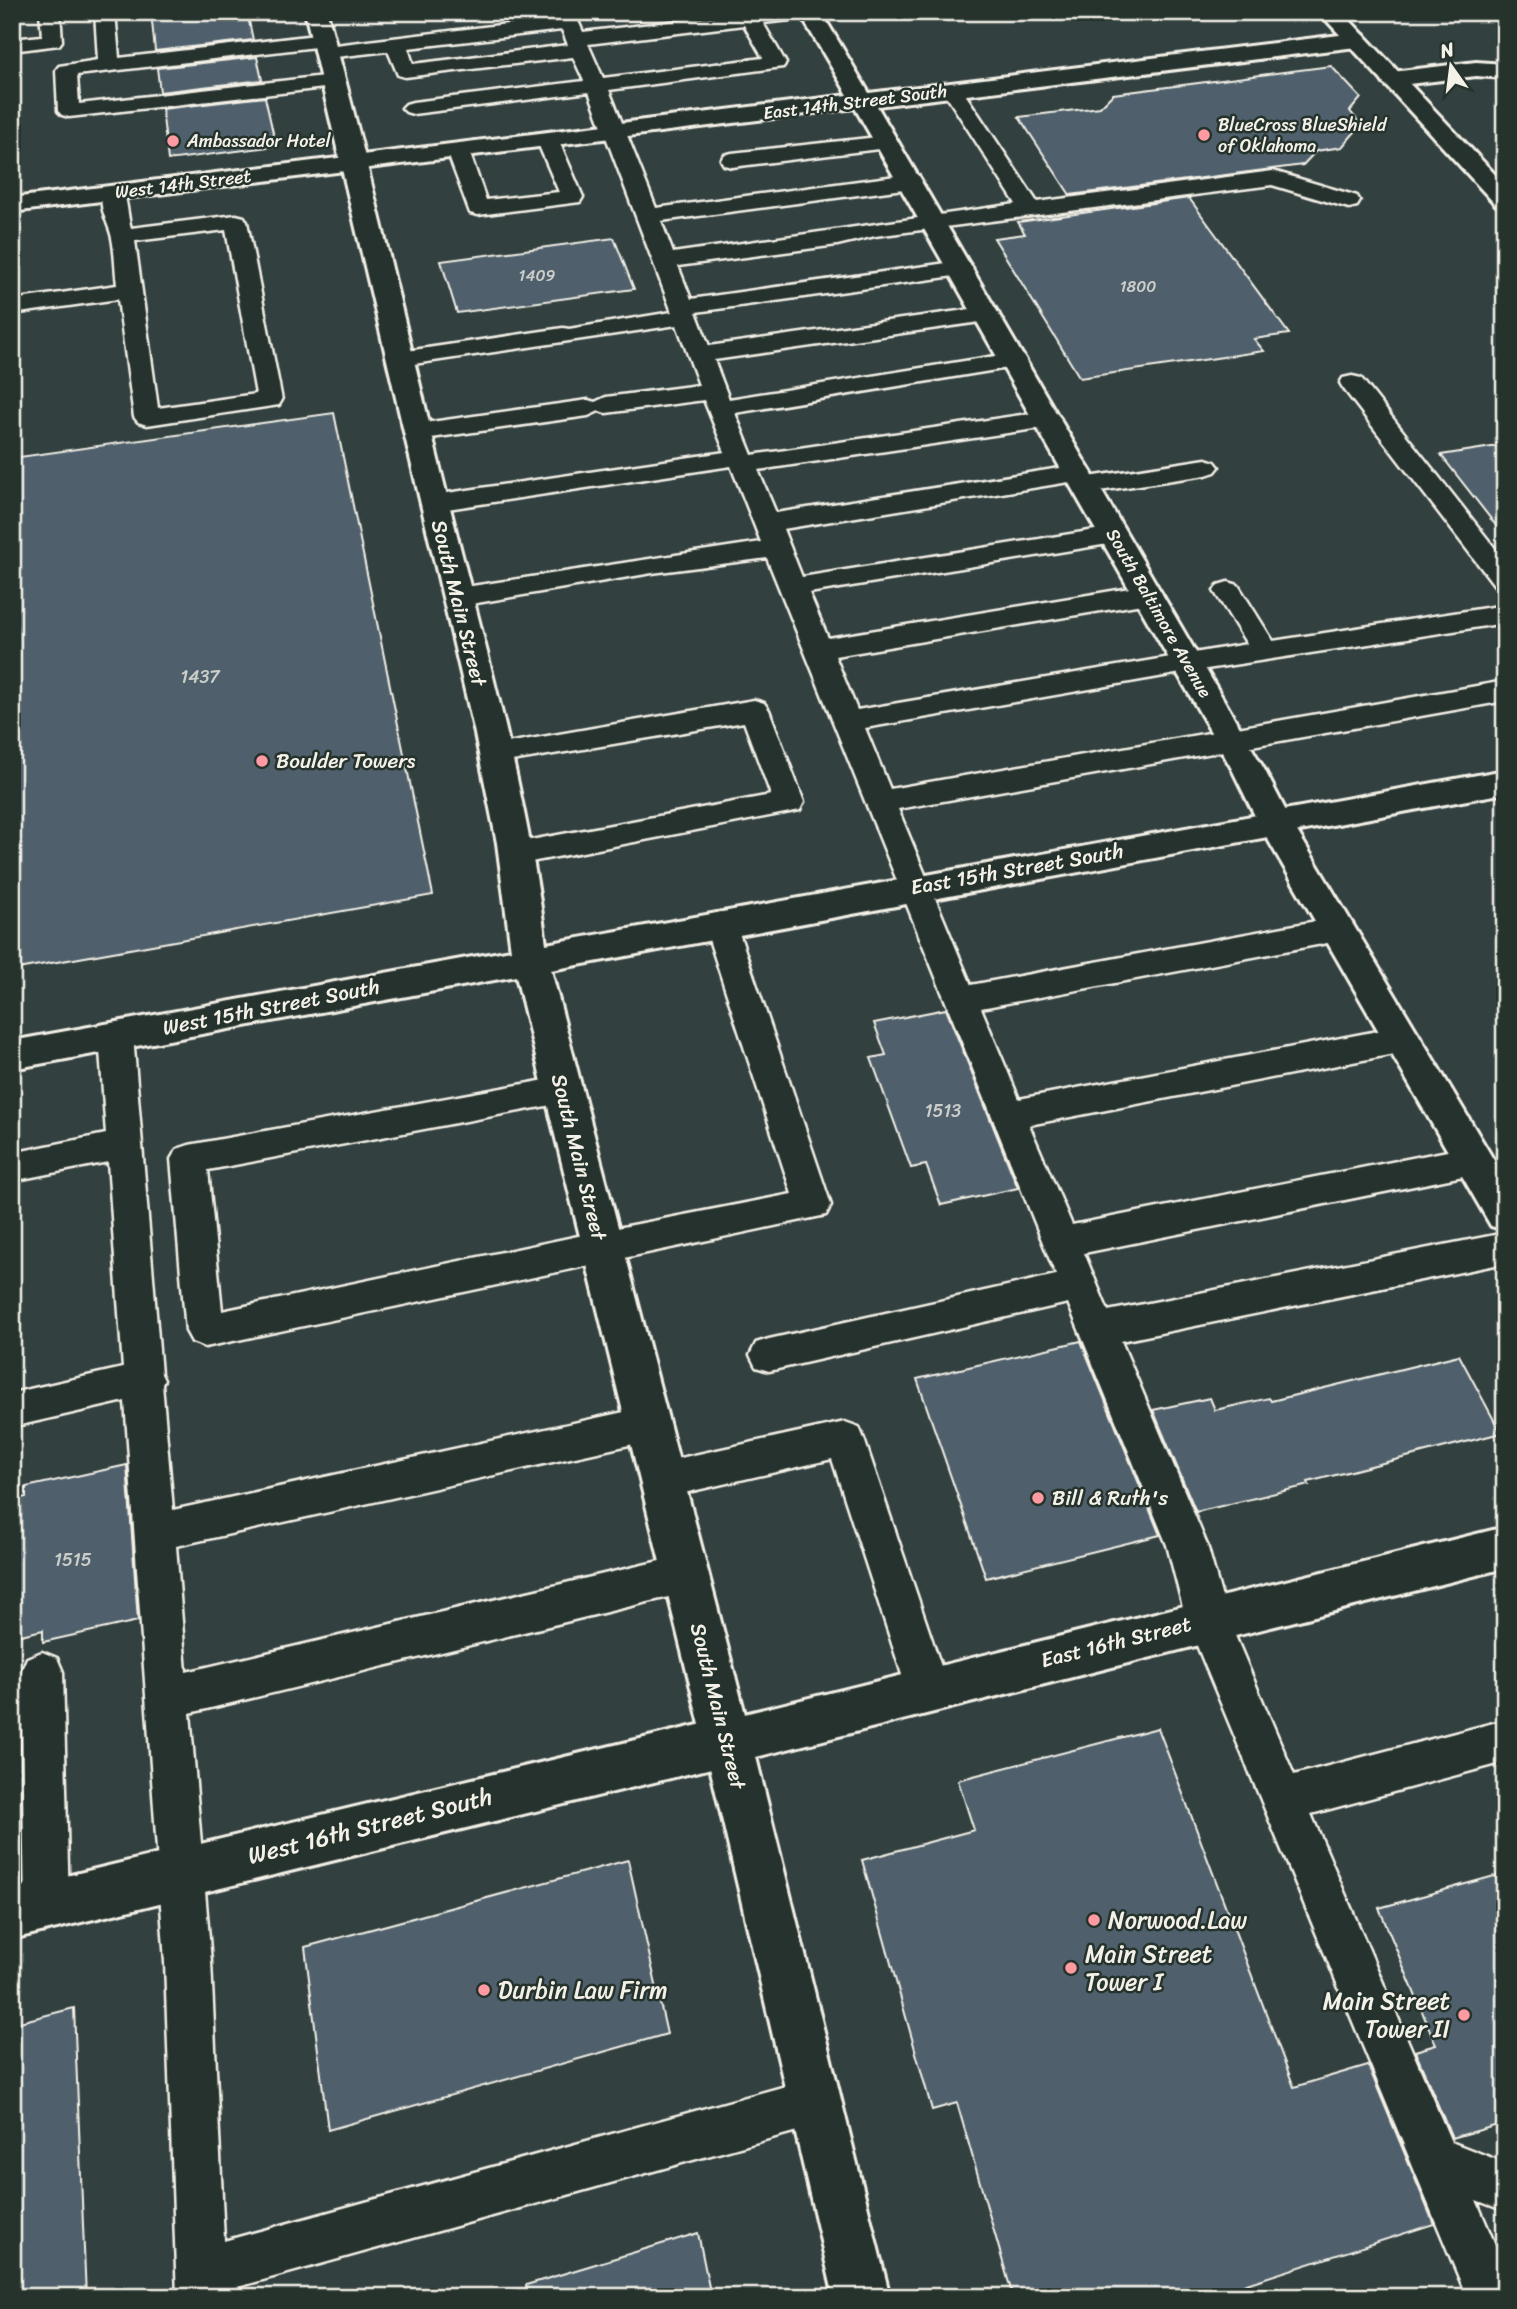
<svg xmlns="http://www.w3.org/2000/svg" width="1517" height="2309" viewBox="0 0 1517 2309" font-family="Sriracha,sans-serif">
<rect width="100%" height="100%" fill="#324040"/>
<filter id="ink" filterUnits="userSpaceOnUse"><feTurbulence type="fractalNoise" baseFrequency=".0143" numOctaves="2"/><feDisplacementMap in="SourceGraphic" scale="14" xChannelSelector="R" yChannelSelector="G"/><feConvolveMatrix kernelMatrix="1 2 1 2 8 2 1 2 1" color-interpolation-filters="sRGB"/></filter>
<g filter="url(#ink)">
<g fill="#4f606c" stroke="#f4f1e8" stroke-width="2">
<path d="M 151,12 L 247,12 L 253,40 L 155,51 Z"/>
<path d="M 257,57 L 262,80 L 160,92 L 157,68 Z"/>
<path d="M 1331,66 L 1361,98 L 1350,111 L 1361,125 L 1342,147 L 1316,151 L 1303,165 L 1070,195 L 1019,117 L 1100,107 L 1113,94 Z"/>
<path d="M 265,97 L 276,146 L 168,160 L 162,109 Z"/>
<path d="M 1189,198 L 1289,334 L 1254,339 L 1264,351 L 1080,378 L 994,238 L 1025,234 L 1018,222 Z"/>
<path d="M 614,238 L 634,289 L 457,313 L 441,261 Z"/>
<path d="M 334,413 L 433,895 L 12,970 L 12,458 Z"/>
<path d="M 1505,445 L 1505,537 L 1441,455 Z"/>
<path d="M 946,1009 L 1018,1188 L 941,1205 L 926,1165 L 911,1168 L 871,1058 L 886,1055 L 874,1023 Z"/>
<path d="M 1081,1341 L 1160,1535 L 986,1578 L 917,1379 Z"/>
<path d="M 1459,1355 L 1501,1433 L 1308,1482 L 1309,1485 L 1196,1512 L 1153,1410 L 1210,1398 L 1215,1410 L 1269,1398 L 1271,1401 Z"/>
<path d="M 127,1465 L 138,1621 L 43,1642 L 43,1630 L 12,1637 L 12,1500 L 26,1497 L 26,1487 Z"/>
<path d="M 1158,1728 L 1294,2087 L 1368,2065 L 1434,2224 L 1206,2297 L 1013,2297 L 957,2103 L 932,2110 L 862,1860 L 974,1830 L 958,1780 Z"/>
<path d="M 628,1860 L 667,2034 L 328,2130 L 305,1947 Z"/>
<path d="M 1505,1873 L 1505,2123 L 1452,2138 L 1415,2051 L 1436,2045 L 1379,1908 Z"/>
<path d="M 74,2008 L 86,2297 L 12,2297 L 12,2024 Z"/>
<path d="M 698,2233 L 711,2297 L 527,2297 L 526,2285 Z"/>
</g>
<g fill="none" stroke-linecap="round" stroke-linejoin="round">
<defs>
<g id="lane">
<path d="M 40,12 L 60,12 L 62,41 L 59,45 L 12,51 L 12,39 L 42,36 Z"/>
<path d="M 95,12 L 115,12 L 119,58 L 324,34 L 331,36 L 334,40 L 331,44 L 324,46 L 77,75 L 79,104 L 333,75 L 340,77 L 343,81 L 340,85 L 333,87 L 69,117 L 62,115 L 58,111 L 56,70 L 59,66 L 98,60 Z"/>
<path d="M 554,12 L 574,12 L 583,32 L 755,12 L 819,12 L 809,18 L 763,23 L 786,63 L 783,67 L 609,90 L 656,208 L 911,174 L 919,176 L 922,181 L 919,186 L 911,188 L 661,221 L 673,253 L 1016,204 L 942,89 L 945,85 L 959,85 L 1037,202 L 1273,171 L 1357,196 L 1360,201 L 1357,206 L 1349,208 L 1272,185 L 875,236 L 837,245 L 678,266 L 691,299 L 961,261 L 969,263 L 973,268 L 969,273 L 961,275 L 696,312 L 709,346 L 987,307 L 995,309 L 999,314 L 995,319 L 987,321 L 714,360 L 729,399 L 1014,353 L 1023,355 L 1026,360 L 1023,365 L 1014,367 L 735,413 L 752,455 L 1048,411 L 1057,414 L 1061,419 L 1057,424 L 1048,427 L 758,470 L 776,513 L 1079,465 L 1088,467 L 1092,473 L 1089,477 L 1206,459 L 1215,462 L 1219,467 L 1215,472 L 1206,475 L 1086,493 L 1077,491 L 1073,485 L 1075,481 L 783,529 L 802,577 L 1114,527 L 1123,529 L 1127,535 L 1123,541 L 1114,543 L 809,593 L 828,638 L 1148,585 L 1158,588 L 1162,594 L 1158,600 L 1148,603 L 835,656 L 857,710 L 1247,644 L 1214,591 L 1218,585 L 1228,582 L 1238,585 L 1273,641 L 1505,605 L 1505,623 L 1187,672 L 865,728 L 890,789 L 1505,681 L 1505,701 L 898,809 L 971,985 L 1338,917 L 1349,921 L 1354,929 L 1349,937 L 1338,941 L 981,1008 L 1019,1099 L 1404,1026 L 1416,1030 L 1421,1039 L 1416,1048 L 1404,1052 L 1029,1125 L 1072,1225 L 1473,1146 L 1485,1150 L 1491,1160 L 1485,1170 L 1473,1174 L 1084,1253 L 1108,1311 L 1505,1233 L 1505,1263 L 1121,1341 L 1207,1545 L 1228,1619 L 1294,1775 L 1505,1720 L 1505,1762 L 1311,1814 L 1451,2142 L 1505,2163 L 1505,2211 L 1476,2200 L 1505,2268 L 1505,2297 L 1467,2297 L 1186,1619 L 1167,1545 L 1068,1303 L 769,1371 L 756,1367 L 750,1355 L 756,1343 L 769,1339 L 1056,1275 L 767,558 L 652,573 L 459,606 L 449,603 L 445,597 L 449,591 L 459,588 L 761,542 L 731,466 L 434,511 L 425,509 L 421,503 L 425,497 L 434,495 L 725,452 L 704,400 L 606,413 L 599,411 L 588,416 L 417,440 L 408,437 L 404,432 L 408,427 L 417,424 L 588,400 L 595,402 L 606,397 L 699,385 L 677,325 L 400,366 L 391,364 L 388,359 L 391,354 L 400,352 L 563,328 L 569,329 L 672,312 L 589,92 L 413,114 L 406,112 L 402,108 L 406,104 L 413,102 L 584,81 L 573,57 L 405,77 L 398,75 L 388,51 L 327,58 L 320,56 L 317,52 L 320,48 L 327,46 L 557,18 ZM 744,25 L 763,58 L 603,78 L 588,44 ZM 562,30 L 568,45 L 413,64 L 408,48 Z"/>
<path d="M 548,135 L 556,136 L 559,141 L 583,197 L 580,202 L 478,215 L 470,213 L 447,151 L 450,146 L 466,146 L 469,151 L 486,200 L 559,192 L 537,141 L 540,136 Z"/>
<path d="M 887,136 L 895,137 L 898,142 L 895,147 L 732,167 L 724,165 L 721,160 L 724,155 L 732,153 Z"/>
<path d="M 113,186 L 121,188 C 128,199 127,216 131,228 L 236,215 L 244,217 L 247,222 L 282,400 L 279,405 L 147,425 L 138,422 L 134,417 L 118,299 L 12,314 L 12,300 L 117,285 C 115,269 115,253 112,238 C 109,223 95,203 105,188 ZM 226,230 L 256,394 L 158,408 L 135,241 Z"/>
<path d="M 1352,376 L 1361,378 L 1505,561 L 1505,589 L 1495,586 L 1343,388 L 1340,383 L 1343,378 Z"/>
<path d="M 754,700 L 764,703 L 769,710 L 804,802 L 800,810 L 515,865 L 504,862 L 499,854 L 504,846 L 515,843 L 771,795 L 744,722 L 494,764 L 484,761 L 479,754 L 484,747 Z"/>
<path d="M 720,912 L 731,916 L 736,924 L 831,1205 L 826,1215 L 205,1347 L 192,1342 L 186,1331 L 171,1159 L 177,1149 L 189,1145 L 562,1077 L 574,1080 L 579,1090 L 574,1100 L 562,1103 L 208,1170 L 222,1311 L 602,1231 L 792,1194 L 704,924 L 709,916 Z"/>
<path d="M 116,1023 L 128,1027 L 133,1036 L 161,1374 L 164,1380 L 162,1384 L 173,1510 L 647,1407 L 661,1412 L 666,1424 L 661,1436 L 647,1441 L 176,1546 L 186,1672 L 685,1555 L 699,1561 L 705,1574 L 699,1587 L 685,1593 L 190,1713 L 211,1962 L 224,2241 L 815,2078 L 832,2085 L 839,2102 L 832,2119 L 815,2126 L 227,2290 L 227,2297 L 177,2297 L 165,1962 L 125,1401 L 12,1427 L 12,1393 L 123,1368 L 108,1162 L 12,1181 L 12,1153 L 106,1134 L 99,1036 L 104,1027 Z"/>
<path d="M 845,1422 L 859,1427 L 864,1439 L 949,1690 L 943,1704 L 928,1710 L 913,1704 L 907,1690 L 832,1459 L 662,1498 L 648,1493 L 642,1480 L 648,1467 L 662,1462 Z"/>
<path d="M 42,1652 L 57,1658 L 63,1672 L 69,1906 L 63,1922 L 47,1928 L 31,1922 L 25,1906 L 21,1672 L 27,1658 Z"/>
</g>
<g id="street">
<path d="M 799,12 L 821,12 L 869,93 L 1356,33 L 1364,35 L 1367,40 L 1364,45 L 1356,47 L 877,106 L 1264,769 L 1291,821 L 1505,1179 L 1505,1230 L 1491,1226 L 1258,822 L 1232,769 L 855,108 L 12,212 L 12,198 L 848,95 Z"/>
<path d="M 1476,62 L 1505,64 L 1505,78 L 1476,76 L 1392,86 L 1384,84 L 1381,79 L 1384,74 L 1392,72 Z"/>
<path d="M 1505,1527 L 1505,1568 L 728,1764 L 12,1939 L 12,1889 L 728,1718 Z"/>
</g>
<g id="secondary">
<path d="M 305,12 L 327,12 C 372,174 407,337 448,500 C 485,647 527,793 546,944 L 1505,770 L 1505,793 L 551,970 L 752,1741 L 890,2297 L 834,2297 L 704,1741 L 516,976 L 12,1069 L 12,1041 L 511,950 L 497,843 L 474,729 Z"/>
<path d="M 1319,12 L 1342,12 L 1505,185 L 1505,207 L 1496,205 Z"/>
</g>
</defs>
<use href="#lane" stroke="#f4f1e8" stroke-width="5"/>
<use href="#street" stroke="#f4f1e8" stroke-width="6"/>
<use href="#secondary" stroke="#f4f1e8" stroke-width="6"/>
<use href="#lane" fill="#26332d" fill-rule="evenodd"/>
<use href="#street" fill="#26332d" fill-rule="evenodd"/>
<use href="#secondary" fill="#26332d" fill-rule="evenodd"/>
</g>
</g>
<g fill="#ff9aa2" stroke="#26332d" stroke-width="2.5">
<circle cx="1204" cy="135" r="7"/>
<circle cx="173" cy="141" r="7"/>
<circle cx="262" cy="761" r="7"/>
<circle cx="1038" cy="1498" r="7"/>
<circle cx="1094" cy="1920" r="7"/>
<circle cx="1071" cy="1968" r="7"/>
<circle cx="484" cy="1990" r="7"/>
<circle cx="1464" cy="2015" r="7"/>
</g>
<g text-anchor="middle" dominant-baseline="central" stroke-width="5" stroke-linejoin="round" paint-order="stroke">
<g font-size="16" fill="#cbcdc9">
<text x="537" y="275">1409</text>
<text x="1138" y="286">1800</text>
</g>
<g font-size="18" fill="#f4f1e8" stroke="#26332d">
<text transform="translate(855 102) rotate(-7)">East 14th Street South</text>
<text transform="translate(183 184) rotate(-7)">West 14th Street</text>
<text transform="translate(1159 613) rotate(60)">South Baltimore Avenue</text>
</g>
<g font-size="18" fill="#f4f1e8" stroke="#26332d" text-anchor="start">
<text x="1218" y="125">BlueCross BlueShield<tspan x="1218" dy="21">of Oklahoma</tspan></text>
<text x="187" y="141">Ambassador Hotel</text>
</g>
<g font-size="18" fill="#cbcdc9">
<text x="200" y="677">1437</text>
<text x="943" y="1111">1513</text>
<text x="73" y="1560">1515</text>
</g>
<g font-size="21" fill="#f4f1e8" stroke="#26332d">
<text transform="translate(459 603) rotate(76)">South Main Street</text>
<text transform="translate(1017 869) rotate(-10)">East 15th Street South</text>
<text transform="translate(271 1007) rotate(-11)">West 15th Street South</text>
<text transform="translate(579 1157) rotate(76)">South Main Street</text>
<text transform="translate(1116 1642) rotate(-14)">East 16th Street</text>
<text transform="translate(718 1706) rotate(76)">South Main Street</text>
</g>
<g font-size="21" fill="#f4f1e8" stroke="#26332d" text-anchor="start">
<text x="276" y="761">Boulder Towers</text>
<text x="1052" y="1498">Bill &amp; Ruth's</text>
</g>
<g font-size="24" fill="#f4f1e8" stroke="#26332d">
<text transform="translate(370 1826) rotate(-14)">West 16th Street South</text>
</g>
<g font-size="24" fill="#f4f1e8" stroke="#26332d" text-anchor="start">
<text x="1108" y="1920">Norwood.Law</text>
<text x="1085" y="1954">Main Street<tspan x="1085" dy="28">Tower I</tspan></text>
<text x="498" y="1990">Durbin Law Firm</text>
<text x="1450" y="2001" text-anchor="end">Main Street<tspan x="1450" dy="28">Tower II</tspan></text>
</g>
</g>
<rect width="1517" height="2309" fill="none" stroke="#26332d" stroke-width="42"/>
<rect x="21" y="21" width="1475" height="2267" fill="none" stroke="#f4f1e8" stroke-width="2.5" filter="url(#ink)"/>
<g transform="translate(1451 66) rotate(346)" stroke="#26332d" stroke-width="5" paint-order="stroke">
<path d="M0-5L12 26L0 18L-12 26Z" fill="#f4f1e8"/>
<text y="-10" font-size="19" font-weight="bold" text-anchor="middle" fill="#f4f1e8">N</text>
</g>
</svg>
